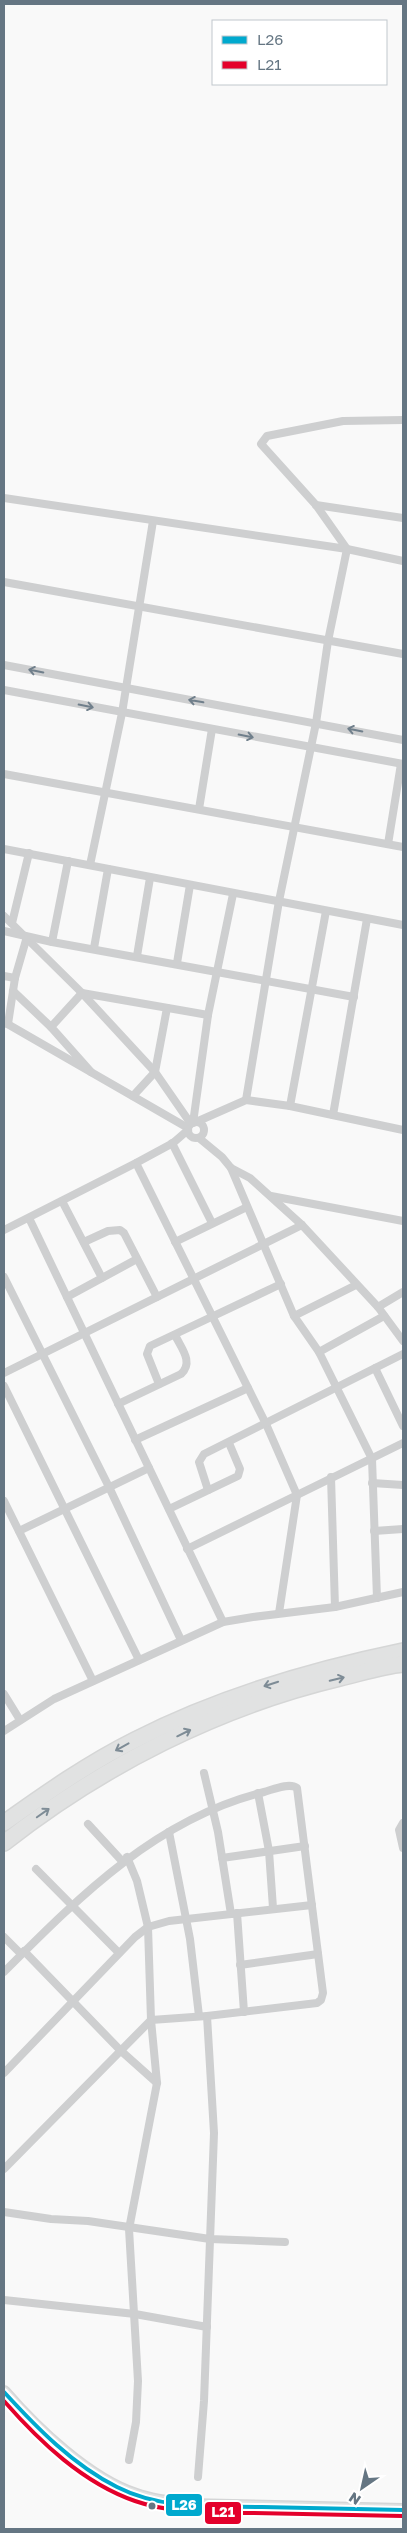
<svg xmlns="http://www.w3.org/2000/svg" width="407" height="2533" viewBox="0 0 407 2533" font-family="'Golos Text',sans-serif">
<rect width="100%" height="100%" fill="#f9f9f9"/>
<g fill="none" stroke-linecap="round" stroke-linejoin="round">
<defs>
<path id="secondary" d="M 4,2392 C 36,2429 88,2479 136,2495 C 153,2501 170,2503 188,2505 L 403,2510"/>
<g id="highway">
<path d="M 4,1823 C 46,1793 89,1763 135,1740 C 219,1697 311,1670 403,1651"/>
<path d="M 4,1843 C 102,1766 218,1707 340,1678 C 361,1673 382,1666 403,1664"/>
</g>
</defs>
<use href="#secondary" stroke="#d5d6d7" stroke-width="14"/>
<use href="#highway" stroke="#d5d6d6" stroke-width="18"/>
<g stroke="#cecfd0" stroke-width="8">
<path d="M 4,498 L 347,549 L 403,561"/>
<path d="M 316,505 L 403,518"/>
<path d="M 4,582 L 403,654"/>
<path d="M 4,665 L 403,740"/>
<path d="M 4,690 L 403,764"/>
<path d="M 4,774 L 403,847"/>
<path d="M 199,809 L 212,729"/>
<path d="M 388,844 L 401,764"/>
<path d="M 4,849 L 403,925"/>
<path d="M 90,865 L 122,713 L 153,521"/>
<path d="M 4,916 L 82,993 L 155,1072 L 191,1124"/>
<path d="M 12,923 L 29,853"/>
<path d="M 4,931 L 52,942 L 354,997"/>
<path d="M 52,942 L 68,861"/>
<path d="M 94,948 L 108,869"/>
<path d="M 137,956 L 150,878"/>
<path d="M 177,963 L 190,885"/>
<path d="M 4,976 L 15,978"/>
<path d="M 13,991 L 51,1027"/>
<path d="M 4,1022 L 188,1128"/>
<path d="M 8,1024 L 15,978 L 26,940"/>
<path d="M 91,1072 L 51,1027 L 82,993 L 208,1015"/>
<path d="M 133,1096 L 155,1072 L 167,1008"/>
<path d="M 246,1100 L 279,901 L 316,723 L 328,641 L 347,549 L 316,505 L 261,444 L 267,436 L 343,421 L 403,420"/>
<path d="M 290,1106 L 326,911"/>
<path d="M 333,1115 L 367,919"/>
<circle cx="196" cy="1130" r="8"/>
<path d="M 196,1122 L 246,1100 L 290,1106 L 403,1130"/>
<path d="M 193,1123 L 208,1015 L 233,894"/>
<path d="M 199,1138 L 222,1157 L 231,1168 L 250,1178 L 302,1225 L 378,1307 L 403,1341"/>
<path d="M 172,1143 L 212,1223"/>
<path d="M 136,1163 L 266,1424 L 297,1495 L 279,1613"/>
<path d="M 231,1168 L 294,1316 L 319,1352 L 372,1459 L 377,1598"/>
<path d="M 271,1196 L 403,1221"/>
<path d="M 62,1201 L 102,1278"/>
<path d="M 29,1218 L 223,1622"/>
<path d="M 4,1230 L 136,1163 L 173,1143 L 188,1130"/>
<path d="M 84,1242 L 108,1231 L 120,1230 L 124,1233 L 157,1297"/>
<path d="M 175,1242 L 247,1207"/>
<path d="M 4,1277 L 109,1487 L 181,1640"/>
<path d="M 67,1297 L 137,1259"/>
<path d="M 378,1307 L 403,1292"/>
<path d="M 294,1316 L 356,1285"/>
<path d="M 319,1352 L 384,1316"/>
<path d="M 375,1368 L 403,1426"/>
<path d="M 4,1373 L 302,1225"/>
<path d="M 159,1384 L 147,1354 L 150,1346 L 281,1284"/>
<path d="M 4,1386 L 139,1660"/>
<path d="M 118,1404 L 181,1374 C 194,1362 181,1348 175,1335"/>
<path d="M 135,1440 L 248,1388"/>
<path d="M 331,1477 L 335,1607"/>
<path d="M 372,1483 L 403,1485"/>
<path d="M 208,1490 L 199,1462 L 204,1454 L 403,1354"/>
<path d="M 4,1501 L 93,1681"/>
<path d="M 169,1509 L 238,1476 L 240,1469 L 229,1443"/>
<path d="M 19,1531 L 149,1468"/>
<path d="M 374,1531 L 403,1529"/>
<path d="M 187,1549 L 403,1443"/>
<path d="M 4,1694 L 20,1720"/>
<path d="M 4,1731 L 54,1699 L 223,1622 L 253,1617 L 335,1607 L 403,1592"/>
<path d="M 204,1773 L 218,1832 L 231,1914"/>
<path d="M 258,1793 L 269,1851 L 273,1908"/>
<path d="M 403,1823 L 399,1830 L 403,1848"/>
<path d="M 88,1824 L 122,1861"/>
<path d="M 169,1832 L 190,1939 L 199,2016"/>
<path d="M 127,1857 L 137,1881 L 148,1927 L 151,2020 L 157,2083 L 129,2229 L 138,2381 L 136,2422 L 129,2460"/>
<path d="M 222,1858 L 305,1846"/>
<path d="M 36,1869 L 119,1953"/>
<path d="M 237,1913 L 244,2012"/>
<path d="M 4,1937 L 21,1954"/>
<path d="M 24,1951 L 120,2050 L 157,2083"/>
<path d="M 240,1965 L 318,1954"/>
<path d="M 4,1972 C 79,1897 157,1818 264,1792 C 272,1790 289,1782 297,1788 L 323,1993 L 321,2000 L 317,2003 L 207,2016 L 151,2020 L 4,2169"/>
<path d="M 4,2073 L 135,1937 L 148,1927 L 169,1921 L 312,1905"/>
<path d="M 4,2212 L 51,2219 L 88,2221 L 210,2239 L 285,2242"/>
<path d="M 4,2300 L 135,2314 L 207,2327"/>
<path d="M 198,2477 L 204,2401 L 214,2133 L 207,2016"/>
</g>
<use href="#secondary" stroke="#e1e2e2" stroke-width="11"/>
<use href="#highway" stroke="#e1e2e2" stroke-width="15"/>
<defs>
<path id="bus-1" d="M 4,2392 C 37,2428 73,2465 117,2487 C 162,2510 214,2506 262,2507 C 309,2508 356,2509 403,2510"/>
<path id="bus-2" d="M 4,2401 C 40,2442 83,2483 135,2501 C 172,2514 213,2512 251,2513 C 302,2514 352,2515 403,2516"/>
</defs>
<use href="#bus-1" stroke="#fff" stroke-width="8"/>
<use href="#bus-2" stroke="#fff" stroke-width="8"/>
<use href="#bus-1" stroke="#00a9ce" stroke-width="4"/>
<use href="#bus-2" stroke="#e4002b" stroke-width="4"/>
</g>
<defs><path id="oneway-shaft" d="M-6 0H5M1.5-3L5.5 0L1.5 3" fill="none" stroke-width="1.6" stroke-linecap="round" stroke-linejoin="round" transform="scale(1.25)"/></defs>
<g stroke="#707f8b">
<use href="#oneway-shaft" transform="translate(36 671) rotate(-169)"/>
<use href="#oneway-shaft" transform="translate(196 701) rotate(-170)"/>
<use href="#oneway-shaft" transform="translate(86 706) rotate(11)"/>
<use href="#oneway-shaft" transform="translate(355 730) rotate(-169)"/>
<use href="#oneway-shaft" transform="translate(246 736) rotate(11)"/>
</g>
<g stroke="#7e8c96">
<use href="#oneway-shaft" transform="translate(337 1679) rotate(-13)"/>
<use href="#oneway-shaft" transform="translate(271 1684) rotate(162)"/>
<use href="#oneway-shaft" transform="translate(184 1733) rotate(-26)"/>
<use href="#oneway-shaft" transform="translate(122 1747) rotate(151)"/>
<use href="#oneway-shaft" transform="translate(43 1813) rotate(-35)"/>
</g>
<circle fill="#657683" stroke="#fff" stroke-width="2" cx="152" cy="2506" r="4.5"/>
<g stroke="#fff" stroke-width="2">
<rect x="165" y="2493" width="38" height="24" rx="5" fill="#00a9ce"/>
<rect x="204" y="2501" width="38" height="24" rx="5" fill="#e4002b"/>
</g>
<g font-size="14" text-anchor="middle" font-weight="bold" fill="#fff">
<text x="184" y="2510">L26</text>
<text x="223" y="2517">L21</text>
</g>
<rect width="407" height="2533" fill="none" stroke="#657683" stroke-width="10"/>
<rect x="212" y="20" width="175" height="65" fill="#ffffff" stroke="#c1c8cd"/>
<rect x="222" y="36" width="25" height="8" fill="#00a9ce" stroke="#c1c8cd"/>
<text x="257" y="45" font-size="15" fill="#657683">L26</text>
<rect x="222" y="61" width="25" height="8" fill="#e4002b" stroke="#c1c8cd"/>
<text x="257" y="70" font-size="15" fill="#657683">L21</text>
<g transform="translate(362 2488) rotate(214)" stroke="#ffffff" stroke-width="4" paint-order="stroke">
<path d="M0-4L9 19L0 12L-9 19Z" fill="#657683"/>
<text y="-8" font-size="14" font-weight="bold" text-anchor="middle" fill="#657683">N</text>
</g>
</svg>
